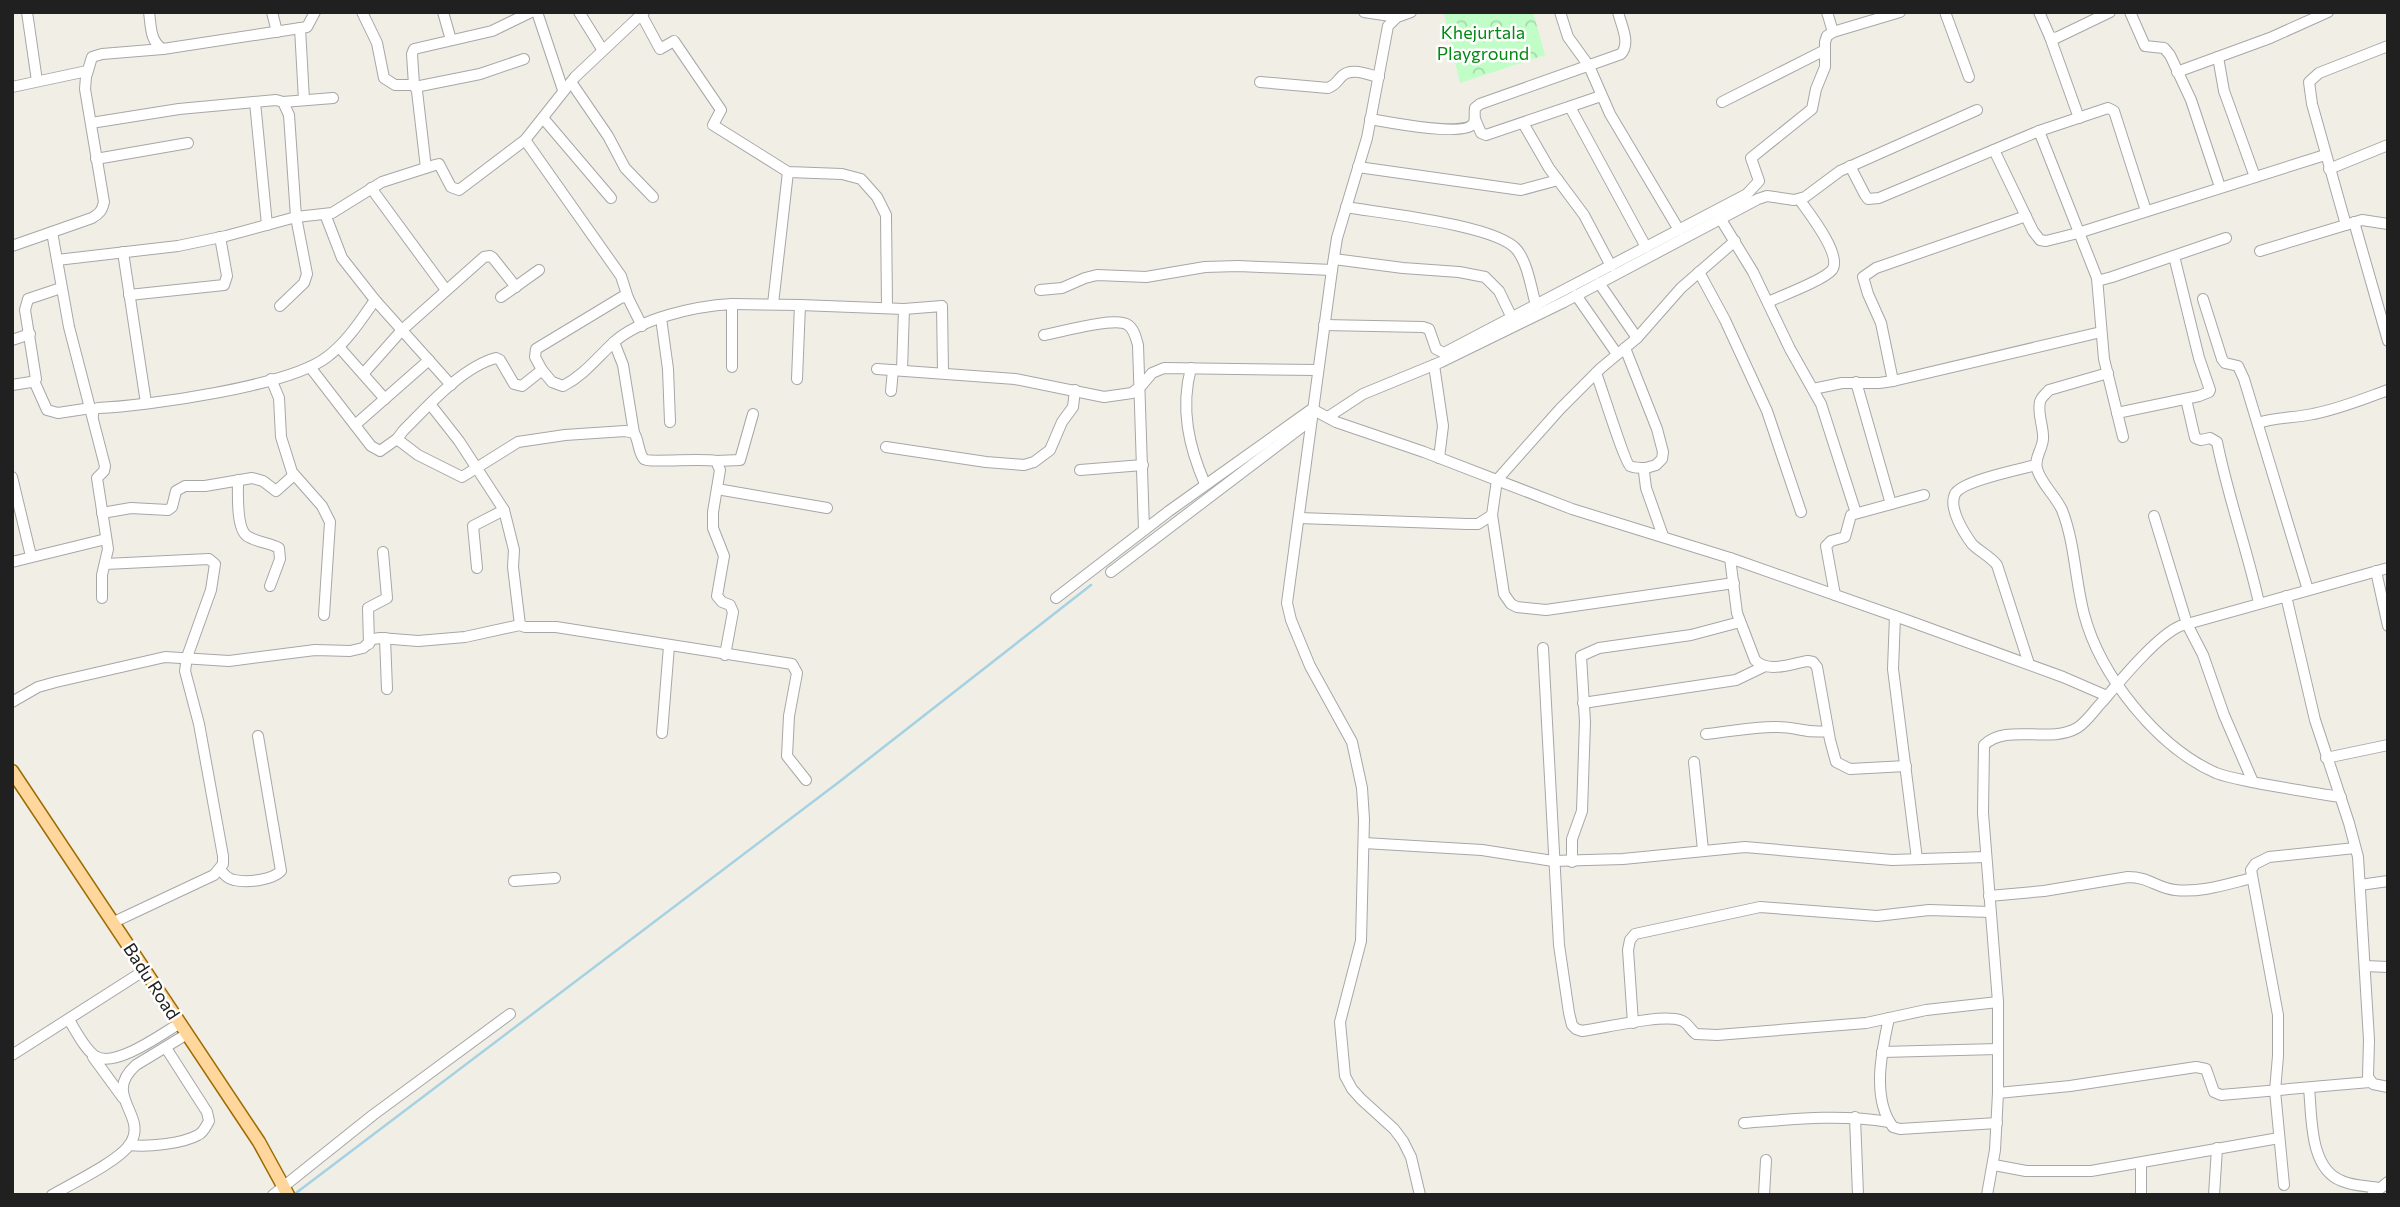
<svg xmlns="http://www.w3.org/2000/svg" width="2400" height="1207" viewBox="0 0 2400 1207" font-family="Commissioner,sans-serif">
<defs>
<pattern id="park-crowns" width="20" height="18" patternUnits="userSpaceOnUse" patternTransform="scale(1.75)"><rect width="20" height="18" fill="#c1fdc7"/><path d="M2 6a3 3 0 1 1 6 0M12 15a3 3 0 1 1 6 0" fill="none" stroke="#a6d9ab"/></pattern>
</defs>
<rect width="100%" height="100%" fill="#f1eee6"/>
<path fill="url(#park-crowns)" d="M 1452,12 L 1533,12 L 1545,55 L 1460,83 L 1444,14 Z"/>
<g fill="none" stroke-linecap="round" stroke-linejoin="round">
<path stroke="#a4d2e2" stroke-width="2.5" d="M 296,1193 L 839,782 L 1091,585"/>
<defs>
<g id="minor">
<path d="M 27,12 L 37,81"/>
<path d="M 149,12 C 151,26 150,42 163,49 L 307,27 L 315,12"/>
<path d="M 272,12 L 277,32"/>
<path d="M 362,12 L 377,43 L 384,78 L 395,85 L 414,85 L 417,91 L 426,168"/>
<path d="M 443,12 L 451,40"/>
<path d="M 537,12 L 563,90"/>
<path d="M 579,12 L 602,49"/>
<path d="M 1364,12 L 1397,17"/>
<path d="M 1411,12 L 1397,17 L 1388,26 L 1367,138 L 1337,238 L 1332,270 L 1287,603 L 1291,620 L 1310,666 L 1352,742 L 1362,788 L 1364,819 L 1361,941 L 1340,1022 L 1345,1076 L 1352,1089 L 1361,1099 L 1394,1129 L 1403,1141 L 1411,1157 L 1420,1195"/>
<path d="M 1560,12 L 1568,37 L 1589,66 L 1610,114 L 1679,230"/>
<path d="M 1827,12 L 1833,32"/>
<path d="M 1945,12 L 1969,77"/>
<path d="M 2039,12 L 2050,37 L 2056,38 L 2110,12"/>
<path d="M 2130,12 L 2145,46 L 2164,48 L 2170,55 L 2191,100 L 2220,187"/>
<path d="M 641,14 L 660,49 L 674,41 L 721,110 L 713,125 L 788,172 L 842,174 L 861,179 L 877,197 L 886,215 L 887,306"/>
<path d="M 300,28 L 304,100"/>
<path d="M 2050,37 L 2079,118"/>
<path d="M 2218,57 L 2224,91 L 2255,177"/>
<path d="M 2177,72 L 2270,38 L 2328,12"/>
<path d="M 571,82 L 608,136 L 625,168 L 653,197"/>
<path d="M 1260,82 L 1328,88 C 1336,85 1336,82 1342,76 C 1352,67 1368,75 1379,77"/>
<path d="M 414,85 L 412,54 L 414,49 L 492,31 L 531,12"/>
<path d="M 12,87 L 87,71"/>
<path d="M 415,87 L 480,74 L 524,59"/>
<path d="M 255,102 L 267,225"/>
<path d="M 283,102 L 333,98"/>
<path d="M 1722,102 L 1825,50"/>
<path d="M 1570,107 L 1646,247"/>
<path d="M 543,118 L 611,198"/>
<path d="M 1370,119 C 1387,122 1464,137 1473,124 C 1476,120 1474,113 1475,108 L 1480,104 L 1621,54 C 1631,43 1621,25 1618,12"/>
<path d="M 1475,119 L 1481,133 L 1486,135 L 1601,96"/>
<path d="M 91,123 L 179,109 L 276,100 L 283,102 L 289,115 L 296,217 L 307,274 L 304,283 L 280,306"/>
<path d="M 1523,123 L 1549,168 L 1584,215 L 1611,266"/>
<path d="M 2039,131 L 2097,278 L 2101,280 L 2112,277 L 2226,238"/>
<path d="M 525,140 L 621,276 L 628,298"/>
<path d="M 1994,150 L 2033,231 L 2040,240 L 2046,241 L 2078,233 L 2325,155"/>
<path d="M 96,159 L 188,143"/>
<path d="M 1850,166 L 1865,195 L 1868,199 L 1879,198 L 2039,131 L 2108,108 L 2114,111 L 2146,211"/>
<path d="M 1358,167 L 1521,190 L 1558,180"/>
<path d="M 2329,169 L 2388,145"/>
<path d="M 371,188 L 446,290"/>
<path d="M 1346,207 C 1380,213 1498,225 1517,250 C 1528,264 1531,288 1536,305"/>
<path d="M 325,214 L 342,258 L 375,300 L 451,385"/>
<path d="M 1720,218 L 1753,272 L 1790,349 L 1821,404 L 1856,513"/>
<path d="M 2354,222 L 2388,341"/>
<path d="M 2346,225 L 2312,104 L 2309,82 L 2319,73 L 2388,46"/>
<path d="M 52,232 L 69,327 L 105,466 L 104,471 L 97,478 L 108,549 L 102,575 L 102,598"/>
<path d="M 12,246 L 92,218 C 99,214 102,211 104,202 L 85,89 L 86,77 L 92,57 L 102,54 L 163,49"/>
<path d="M 2260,251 L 2362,220 L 2388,224"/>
<path d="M 123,252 L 146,403"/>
<path d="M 1334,259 L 1403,268 L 1459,272 L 1485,277 L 1499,291 L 1512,318"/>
<path d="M 57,260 L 178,246 L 226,236 L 296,217 L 332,213 L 382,182 L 435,165 L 439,164 L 451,187 L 459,190 L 525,140 L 575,77 L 644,12"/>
<path d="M 1699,272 L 1725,320 L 1767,411 L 1801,512"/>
<path d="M 2097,278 L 2104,359 L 2123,437"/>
<path d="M 1599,283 L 1637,338"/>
<path d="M 1040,290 L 1062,288 L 1085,278 L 1097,275 L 1146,277 L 1205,267 L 1238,266 L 1332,270"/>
<path d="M 129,295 L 224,285 L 227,276 L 220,237"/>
<path d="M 1576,295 L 1617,354"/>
<path d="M 501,297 L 539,270"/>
<path d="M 2203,299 L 2222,359 L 2225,363 L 2238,366 L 2244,379 L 2308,590"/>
<path d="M 1768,302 C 1781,296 1824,280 1832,270 C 1843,255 1808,212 1799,199"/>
<path d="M 732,304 L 800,305 L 797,379"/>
<path d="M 773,304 L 788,172"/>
<path d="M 800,305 L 904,309 L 942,306 L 943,372"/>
<path d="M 661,318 L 668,369 L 670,422"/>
<path d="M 1324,325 L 1423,327 L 1429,329 L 1436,349 L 1444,353 L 1747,194 L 1759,181 L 1751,158 L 1812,109 L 1816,89 L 1825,67 L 1825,42 L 1827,36 L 1833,32 L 1900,12"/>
<path d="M 1044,335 C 1061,332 1116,316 1128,325 C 1134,329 1136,338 1138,345 L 1144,530"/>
<path d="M 12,340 L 30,334"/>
<path d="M 614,342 L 623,365 L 634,433"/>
<path d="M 339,347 L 385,399"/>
<path d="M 1625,348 L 1657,429 L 1663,452 L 1662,459 L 1656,465 L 1646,468 L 1644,472 L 1646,488 L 1663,536"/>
<path d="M 1434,365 L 1443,426 L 1439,458"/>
<path d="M 310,367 L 371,446 L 380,451 L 397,439 L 403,431 C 428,406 462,367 496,358 L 500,360 L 514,384 L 522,386 L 542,370 L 552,382 L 563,386 C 584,375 596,359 613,343 C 640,318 696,306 732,304 L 732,367"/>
<path d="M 1191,368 C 1180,409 1189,447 1205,484"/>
<path d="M 877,369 L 1015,379 L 1104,397 L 1132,393 L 1142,385 L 1152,373 L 1164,368 L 1318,370"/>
<path d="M 542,370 L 535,357 L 536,349 L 622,297 L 628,298 L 642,326"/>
<path d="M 902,370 L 904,309"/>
<path d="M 1596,373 C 1601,386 1625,463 1630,466 C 1634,468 1641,468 1646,468"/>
<path d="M 2108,373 L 2049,390 C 2046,394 2041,397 2040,402 C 2037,414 2044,427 2043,439 C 2042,451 2034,457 2037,469 C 2042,485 2055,495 2062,510 C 2075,543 2075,580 2084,614 C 2100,675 2157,747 2216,773 C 2229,778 2244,780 2257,783 C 2285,788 2313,793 2341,797"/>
<path d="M 363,374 L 402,330 L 484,257 L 490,256 L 493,258 L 516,287"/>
<path d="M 271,379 L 279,398 L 281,437 L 292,472 L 322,506 L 330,522 L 324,615"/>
<path d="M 34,381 L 47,410 L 58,413 L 91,408"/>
<path d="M 1893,381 L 1881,323 L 1868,294 L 1863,277 L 1876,268 L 2026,216"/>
<path d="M 1856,382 L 1891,504"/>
<path d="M 12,385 L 31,382 L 36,379 L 25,310 L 28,299 L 61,288"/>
<path d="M 1813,389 L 1842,383 L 1879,383 L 1893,381 L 2101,332"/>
<path d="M 891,391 L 893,370"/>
<path d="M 2186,399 L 2195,438 L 2201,440 L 2210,438 L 2217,442 C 2228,497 2247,549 2259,603"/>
<path d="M 430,404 L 459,441 L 504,510 L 514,550 L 513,567 L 520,625 L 525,627 L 556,627 L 792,664 L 797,673 L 789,716 L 787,756 L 806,780"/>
<path d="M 2117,413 L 2199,396 L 2209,392 L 2210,390 L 2199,358 L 2174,256"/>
<path d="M 93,415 L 93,410 L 98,408 C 147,406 290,386 327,357 C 347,342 361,320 375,300"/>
<path d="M 1328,417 L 1363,394 L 1441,362 L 1564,302 L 1758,199 L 1767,196 L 1794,200 L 1805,197 L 1840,171 L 1977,110"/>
<path d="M 2258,423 C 2277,417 2295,418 2313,414 C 2339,409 2363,399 2388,390"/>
<path d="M 355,425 L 429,360"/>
<path d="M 397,439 L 418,455 L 462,477 L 518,442 L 565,435 L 625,431 L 634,433 C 639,440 638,453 644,459 C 649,463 702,458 716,461 L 720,470 L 713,512 L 713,528 L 724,556 L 717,596 L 722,602 L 730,605 L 733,612 L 725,655"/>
<path d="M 886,447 L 986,462 L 1024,465 L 1034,462 L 1050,450 L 1062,422 L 1073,407 L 1075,390"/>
<path d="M 716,461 L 740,460 L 753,414"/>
<path d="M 1080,470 L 1143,465"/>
<path d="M 12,477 L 31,556"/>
<path d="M 238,480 C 238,493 236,528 247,536 C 256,542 270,543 279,548 L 280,559 L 270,586"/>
<path d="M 717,489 L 827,508"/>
<path d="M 102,513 L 131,508 L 168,510 L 172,507 L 176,491 L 185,486 L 205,486 L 252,478 L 263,481 L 276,491 L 294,475"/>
<path d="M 1492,515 L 1504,594 L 1511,604 L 1517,607 L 1546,610 L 1734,583"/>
<path d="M 2154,516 L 2187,624 L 2203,655 L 2224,715 L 2253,782"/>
<path d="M 1299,518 L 1467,524 L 1478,524 L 1492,515 L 1497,480 L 1560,409 L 1601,368 L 1637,338 L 1681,288 L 1735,241"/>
<path d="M 1730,558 L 1737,613 L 1755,660 C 1768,674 1792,663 1808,661 L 1813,662 L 1817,667 L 1830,740 L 1836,762 L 1850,769 L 1906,766"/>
<path d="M 12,562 L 106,539"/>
<path d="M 105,564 L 209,559 L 215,564 L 211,590 L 187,657 L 185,671 L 199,724 L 223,856 L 223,864 L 214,875 L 114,922"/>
<path d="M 477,568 L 473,526 L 504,510"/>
<path d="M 2376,571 L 2388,626"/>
<path d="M 1111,572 L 1311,420"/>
<path d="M 1835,595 L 1826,546 L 1831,541 L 1845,537 L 1851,515 L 1924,495"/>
<path d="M 2286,596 L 2315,720 L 2349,823 L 2358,857 L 2369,1040 L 2368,1077 L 2373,1084 L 2388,1087"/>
<path d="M 1056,598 L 1169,511 L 1312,409 L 1336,422 L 1424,452 L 1572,509 L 1730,558 L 1909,621 L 2063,677 L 2107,696"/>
<path d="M 1895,616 L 1893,669 L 1917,859"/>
<path d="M 385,638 L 387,689"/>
<path d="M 369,644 L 368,608 L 387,598 L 383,552"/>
<path d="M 1543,648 L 1559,945 L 1569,1013 L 1572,1025 L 1576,1029 L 1582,1031 C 1605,1028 1660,1014 1680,1020 C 1688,1022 1690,1030 1696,1034 L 1717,1035 L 1866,1023 L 1926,1010 L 1998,1002"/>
<path d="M 2029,664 L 1997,565 C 1990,556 1980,552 1972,544 C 1964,533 1948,508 1955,494 C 1961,481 2021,469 2036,465"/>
<path d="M 12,702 L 38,687 L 56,682 L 165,657 L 229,661 L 315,650 L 350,651 L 363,648 L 373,639 L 380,638 L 418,641 L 465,637 L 520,625"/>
<path d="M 1583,703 L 1736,680 L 1763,667"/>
<path d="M 662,733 L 669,646"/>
<path d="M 1706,734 C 1729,732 1755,726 1778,727 C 1798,727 1807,734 1828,731"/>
<path d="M 2326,758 L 2388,745"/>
<path d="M 1694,762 L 1703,850"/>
<path d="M 1364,843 L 1482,850 L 1553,861 L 1623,859 L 1745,847 L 1892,860 L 1986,857"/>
<path d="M 1572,862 L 1572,839 L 1582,811 L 1585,722 L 1581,656 L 1599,648 L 1691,635 L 1740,622"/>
<path d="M 220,869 C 224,875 228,879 234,880 C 248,883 272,880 281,871 L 258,736"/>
<path d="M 514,881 L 555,878"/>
<path d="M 2360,885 L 2388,881"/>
<path d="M 1989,896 L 2044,891 L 2128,877 C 2149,877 2157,888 2175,890 C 2201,893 2227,884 2252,878"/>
<path d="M 2365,966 L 2388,967"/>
<path d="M 1889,1018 C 1882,1050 1871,1098 1893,1127 L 1900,1129 L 1997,1123"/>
<path d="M 69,1020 C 76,1031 84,1048 95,1056 C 114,1069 162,1034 180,1023"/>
<path d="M 1633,1023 L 1628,950 L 1630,940 L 1635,934 L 1760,907 L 1877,916 L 1929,910 L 1990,912"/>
<path d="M 1882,1052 L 1998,1049"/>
<path d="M 12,1055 L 145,970"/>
<path d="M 93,1057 L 123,1098"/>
<path d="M 2309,1088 C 2312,1116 2309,1169 2342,1181 C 2353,1186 2367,1186 2379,1188"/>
<path d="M 1998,1093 L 2070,1086 L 2196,1067 L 2206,1069 L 2214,1092 L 2221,1095 L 2370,1082"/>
<path d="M 1855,1117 L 1858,1195"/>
<path d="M 1744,1123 C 1794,1119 1840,1114 1889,1122"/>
<path d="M 129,1145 C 148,1147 182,1144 198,1135 C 204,1132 206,1126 209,1121 L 207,1112 L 166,1048"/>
<path d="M 1994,1165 L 2026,1171 L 2091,1171 L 2279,1138"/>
<path d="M 2284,1185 L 2275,1091 L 2278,1056 L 2278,1015 L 2251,870 L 2255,864 L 2269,857 L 2355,848"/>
<path d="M 52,1195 C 71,1184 119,1161 130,1144 C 149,1115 101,1096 136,1065 L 187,1034"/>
<path d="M 273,1195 L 373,1115 L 510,1014"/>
<path d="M 1764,1195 L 1766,1160"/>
<path d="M 1987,1195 L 1995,1150 L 1998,1093 L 1998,1002 L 1983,813 L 1984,745 C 2007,723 2049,744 2077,728 C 2087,722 2095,709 2103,701 C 2120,681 2157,636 2180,626 L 2388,568"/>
<path d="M 2141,1195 L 2141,1163"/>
<path d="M 2214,1195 L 2217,1148"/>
<path d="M 2372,1195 L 2388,1182"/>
</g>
<path id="major" d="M 12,771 L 259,1142 L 288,1195"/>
</defs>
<use href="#minor" stroke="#a7a7a7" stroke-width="12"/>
<use href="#major" stroke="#9c6c00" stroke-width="15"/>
<use href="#minor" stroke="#fff" stroke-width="10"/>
<use href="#major" stroke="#ffd79d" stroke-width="12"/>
</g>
<g text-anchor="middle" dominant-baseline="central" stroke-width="5" stroke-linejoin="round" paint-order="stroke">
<g font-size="18" fill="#048812" stroke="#fff">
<text x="1483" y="32">Khejurtala<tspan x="1483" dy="21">Playground</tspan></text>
</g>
<g font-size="18" fill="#202020" stroke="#fff">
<text transform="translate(152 981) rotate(57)">Badu Road</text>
</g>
</g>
<rect width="2400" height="1207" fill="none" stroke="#202020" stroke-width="28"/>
</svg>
